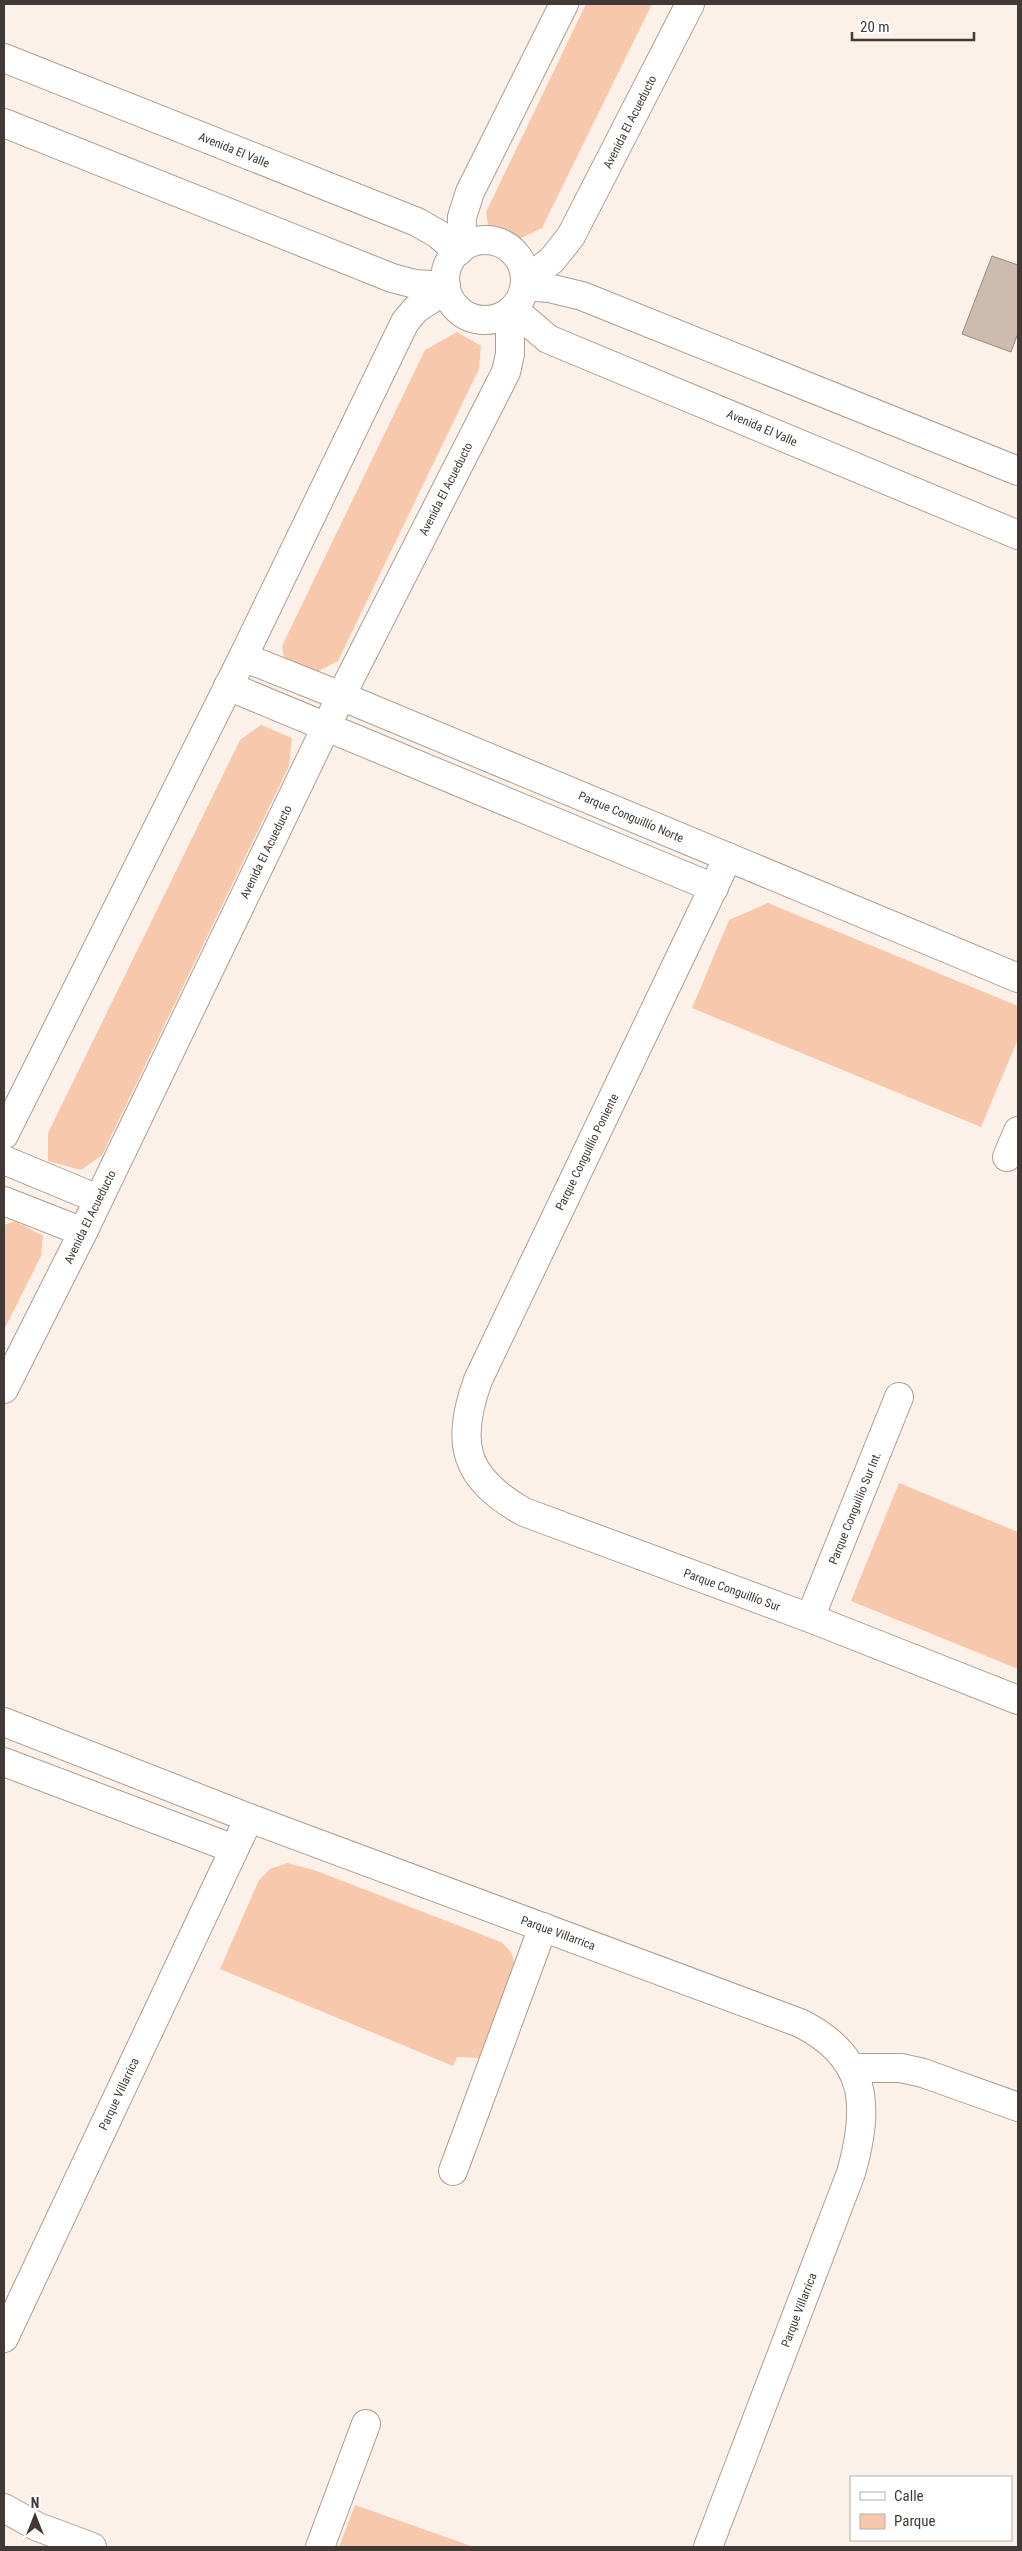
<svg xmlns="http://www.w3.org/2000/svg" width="1022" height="2551" viewBox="0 0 1022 2551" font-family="'Roboto Condensed',sans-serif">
<rect width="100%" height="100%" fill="#fcf1e9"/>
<g fill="#f7c8ab">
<path d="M 586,4 L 652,4 L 542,228 L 517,240 L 489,230 L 486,212 Z"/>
<path d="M 457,332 L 481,346 L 479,369 L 338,661 L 313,674 L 285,664 L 282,646 L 425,350 Z"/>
<path d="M 261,725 L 292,738 L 289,766 L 102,1155 L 81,1170 L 48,1161 L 48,1133 L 240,740 Z"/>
<path d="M 768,903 L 1018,1006 L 1018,1039 L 981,1127 L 692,1008 L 729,920 Z"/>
<path d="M 15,1221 L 43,1236 L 41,1256 L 4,1330 L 4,1225 Z"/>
<path d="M 899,1483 L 1018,1532 L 1018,1669 L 851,1601 Z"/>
<path d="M 287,1863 L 314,1870 L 501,1942 C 509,1949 513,1953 514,1964 L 480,2058 L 457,2057 L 453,2066 L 220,1969 L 259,1880 L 270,1869 Z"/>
<path d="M 355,2505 L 474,2547 L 339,2547 Z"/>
</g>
<path fill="#cebbb0" stroke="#9a897e" d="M 992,256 L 1018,265 L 1018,333 L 1011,352 L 962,334 Z"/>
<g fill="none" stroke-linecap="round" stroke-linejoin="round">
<defs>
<g id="minor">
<path d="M 4,58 L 417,222 L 438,234 L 458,252"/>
<path d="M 4,123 L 392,278 L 415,284 L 446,286"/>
<path d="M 525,286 L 549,288 L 582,296 L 1018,471"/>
<path d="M 513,309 L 548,339 L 1018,535"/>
<path d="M 243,657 L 341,696 L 1018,978"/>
<path d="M 228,686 L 714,888"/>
<path d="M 728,857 L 478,1380 C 455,1444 464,1478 524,1512 L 810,1618 L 1018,1700"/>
<path d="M 1007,1157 L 1018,1131"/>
<path d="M 4,1160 L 98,1199"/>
<path d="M 4,1201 L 83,1232"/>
<path d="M 810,1618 L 899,1397"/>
<path d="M 4,1722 L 249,1818 L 800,2023 C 868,2057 870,2106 851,2173 L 708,2547"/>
<path d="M 4,1762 L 234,1849"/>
<path d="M 853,2068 L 901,2068 L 923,2073 L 1018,2107"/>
<path d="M 453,2171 L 543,1927"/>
<path d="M 4,2338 L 249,1818"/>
<path d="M 4,2508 L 38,2527 L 92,2547"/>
<path d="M 320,2547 L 366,2424"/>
</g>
<g id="tertiary">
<circle cx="485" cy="280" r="40"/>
<path d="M 461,249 L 462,217 L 470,192 L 564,4"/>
<path d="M 525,281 L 552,260 L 571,236 L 690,4"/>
<path d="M 4,1135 L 243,657 L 405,322 L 416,309 L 446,289"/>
<path d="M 4,1389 L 83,1232 L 341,696 L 506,372 L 510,354 L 510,312"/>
</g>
</defs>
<use href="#minor" stroke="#ae9d91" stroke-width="30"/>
<use href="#tertiary" stroke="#ae9d91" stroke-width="30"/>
<use href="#minor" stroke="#fff" stroke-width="28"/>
<use href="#tertiary" stroke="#fff" stroke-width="28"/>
</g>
<g text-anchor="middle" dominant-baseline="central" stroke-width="5" stroke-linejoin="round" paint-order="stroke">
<g font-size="12" fill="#413935" stroke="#fff">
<text transform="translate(630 122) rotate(-63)">Avenida El Acueducto</text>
<text transform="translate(234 150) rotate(22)">Avenida El Valle</text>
<text transform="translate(762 428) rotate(23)">Avenida El Valle</text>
<text transform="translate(446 489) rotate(-63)">Avenida El Acueducto</text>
<text transform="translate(631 817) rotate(23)">Parque Conguillío Norte</text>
<text transform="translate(266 852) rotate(-64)">Avenida El Acueducto</text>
<text transform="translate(587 1152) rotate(-64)">Parque Conguillío Poniente</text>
<text transform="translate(90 1217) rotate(-64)">Avenida El Acueducto</text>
<text transform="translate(855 1508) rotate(-68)">Parque Conguillío Sur Int.</text>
<text transform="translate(732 1590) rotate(20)">Parque Conguillío Sur</text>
<text transform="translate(558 1933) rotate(20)">Parque Villarrica</text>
<text transform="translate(119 2094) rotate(-65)">Parque Villarrica</text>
<text transform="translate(799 2310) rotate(-69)">Parque Villarrica</text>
</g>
</g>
<rect width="1022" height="2551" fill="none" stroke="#413935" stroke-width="10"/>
<rect x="850" y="2476" width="162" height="65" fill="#ffffff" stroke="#b3b0ae"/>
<rect x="860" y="2492" width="25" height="8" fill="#ffffff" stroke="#b3b0ae"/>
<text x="894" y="2501" font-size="15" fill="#413935">Calle</text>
<rect x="860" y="2514" width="25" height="15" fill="#f7c8ab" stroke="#b3b0ae"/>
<text x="894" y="2526" font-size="15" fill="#413935">Parque</text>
<g transform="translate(35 2516)" stroke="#ffffff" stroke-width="4" paint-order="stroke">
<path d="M0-4L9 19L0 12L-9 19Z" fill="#413935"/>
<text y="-8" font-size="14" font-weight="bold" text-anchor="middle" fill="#413935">N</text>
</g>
<path d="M852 32v8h122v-8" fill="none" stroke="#413935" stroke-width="2.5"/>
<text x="860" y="32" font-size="15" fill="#413935" stroke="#ffffff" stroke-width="4" paint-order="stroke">20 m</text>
</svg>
